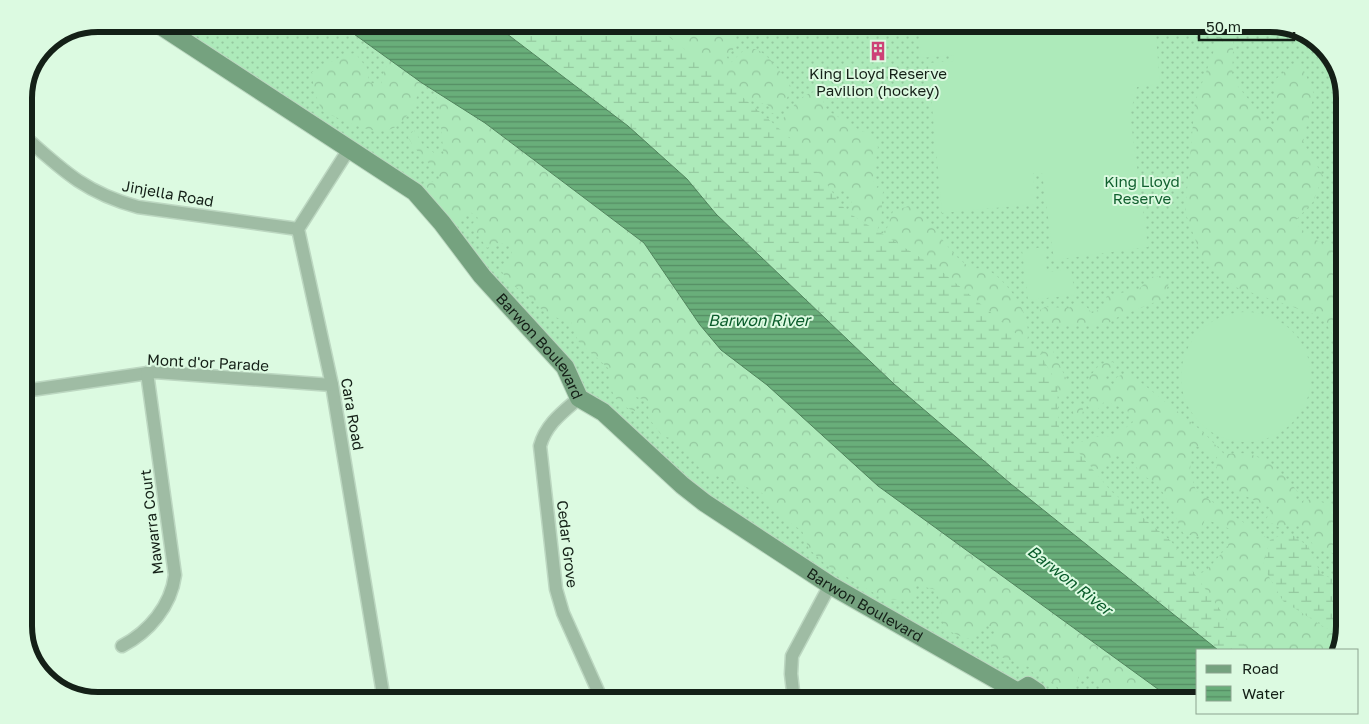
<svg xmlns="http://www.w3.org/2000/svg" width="1369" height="724" viewBox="0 0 1369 724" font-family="'Golos Text',sans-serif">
<defs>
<pattern id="grass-dots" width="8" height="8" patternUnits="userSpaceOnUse" patternTransform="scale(1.25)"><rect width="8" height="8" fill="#adeaba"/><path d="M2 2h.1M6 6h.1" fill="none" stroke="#94c89f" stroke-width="1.8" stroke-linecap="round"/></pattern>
<pattern id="forest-crowns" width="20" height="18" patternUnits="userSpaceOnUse" patternTransform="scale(1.25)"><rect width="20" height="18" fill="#adeaba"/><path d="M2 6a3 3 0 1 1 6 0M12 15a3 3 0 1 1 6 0" fill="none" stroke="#94c89f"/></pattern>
<pattern id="wetland-marsh" width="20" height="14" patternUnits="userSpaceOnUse" patternTransform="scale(1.25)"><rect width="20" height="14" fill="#adeaba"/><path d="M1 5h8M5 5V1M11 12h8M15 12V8" fill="none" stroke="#94c89f"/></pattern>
<pattern id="water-rules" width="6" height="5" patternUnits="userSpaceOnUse" patternTransform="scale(1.25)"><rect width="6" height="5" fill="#69ae7a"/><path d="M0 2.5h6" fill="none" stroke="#558d63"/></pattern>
</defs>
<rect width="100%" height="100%" fill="#dcfae1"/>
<g fill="url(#grass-dots)">
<path d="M 158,24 L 340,24 L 422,83 L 485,123 L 878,486 L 1173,700 L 1017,700 L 705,503 L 603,412 L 424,201 Z"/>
<path d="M 494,24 L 1271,24 C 1281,26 1296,27 1305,32 C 1339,53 1339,77 1345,112 L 1345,626 L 1339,650 L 1218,650 L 1011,484 L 894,384 L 716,214 L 687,179 L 628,126 Z"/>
</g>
<g fill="url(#forest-crowns)">
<path d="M 645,24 L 727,25 L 735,38 L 733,50 L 727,57 L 730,63 C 735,60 740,52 745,50 C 763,41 783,77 792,88 L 779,114 L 771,113 L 768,105 L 744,99 Z"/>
<path d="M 1219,24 L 1234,24 L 1232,79 L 1275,132 L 1276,79 L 1289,68 L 1301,64 L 1314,94 L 1303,142 L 1323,176 L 1313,202 L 1294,222 L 1311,238 L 1335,248 L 1338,289 L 1345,301 L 1345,355 L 1322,317 L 1235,287 L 1201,255 L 1185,212 L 1195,102 L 1216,45 Z"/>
<path d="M 1291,29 L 1304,32 L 1311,38 L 1309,41 L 1300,46 L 1292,38 Z"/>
<path d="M 355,53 L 367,68 L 369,82 L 381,86 L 383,73 L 390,60 L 422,83 C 400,150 375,134 322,111 L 314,91 L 312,72 L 342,56 Z"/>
<path d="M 434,90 L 485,123 L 644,243 L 700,325 L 721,350 L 767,385 L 878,486 L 1173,700 L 1100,700 L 1103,691 L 1089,676 L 1079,674 L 1075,691 L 1063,694 L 1054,683 L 1034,674 L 1029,667 L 995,655 L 990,644 L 996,628 L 987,625 L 978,633 L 967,639 L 944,629 L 937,590 L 916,585 L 914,601 L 884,599 L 825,564 L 809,549 L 802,531 L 772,510 L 762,493 L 701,470 L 685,449 L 674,439 L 662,436 L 648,417 L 649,401 L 636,397 L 635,411 C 614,405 609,390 609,369 L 578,341 L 571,322 L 557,318 L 543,311 L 527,294 L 509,283 L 499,267 L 512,257 L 511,245 L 496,243 L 487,248 L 471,225 L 478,218 L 469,211 L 460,220 L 448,221 L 423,188 L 427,183 L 441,179 C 431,162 417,155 408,137 L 414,130 L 423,145 L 444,160 L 439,105 Z"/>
<path d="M 814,92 L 821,96 L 827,110 L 861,131 L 870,133 L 878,147 L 873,179 L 875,186 L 884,187 C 880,205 885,211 877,231 L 847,212 L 852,201 L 847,189 L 832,191 L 813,167 L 763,115 L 775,125 C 791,115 794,97 814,92 Z"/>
<path d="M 909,206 C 935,220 944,250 968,266 C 974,270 984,267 990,271 C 1011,286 1033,316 1027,342 L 882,234 L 887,228 L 893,211 Z"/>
<path d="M 1161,276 L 1170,280 L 1163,299 L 1118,317 L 1107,324 L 1050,326 L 1041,319 L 1040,310 L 1045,307 L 1069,308 L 1075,302 L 1084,304 L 1092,313 L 1103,308 L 1107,296 L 1139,289 L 1151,277 Z"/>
<path d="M 1045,350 L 1053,351 L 1070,387 L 1066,395 L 1058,394 L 1057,383 L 1040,354 Z"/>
<path d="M 1113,362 L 1117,367 L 1110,369 L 1105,379 L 1113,385 L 1117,377 L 1128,372 L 1203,432 L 1225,455 C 1256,446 1280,469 1298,492 L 1292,499 L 1297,502 L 1312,499 L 1340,508 L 1345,505 L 1345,524 L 1340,536 L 1345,540 L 1345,550 L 1333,553 L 1315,549 L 1303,526 L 1290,524 L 1278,527 L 1266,520 L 1271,508 C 1258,502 1222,487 1218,473 C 1216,468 1217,462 1217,457 L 1192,443 L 1190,471 L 1196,491 L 1270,540 L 1263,566 L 1283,601 L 1342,638 L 1339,650 L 1221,650 L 1182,580 L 1206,571 L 1228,546 L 1230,529 L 1205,519 L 1198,537 L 1183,533 C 1176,517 1169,501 1159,487 C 1149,474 1142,482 1134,462 L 1115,455 L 1100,469 L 1093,469 L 1074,447 C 1085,438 1100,434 1114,437 L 1133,422 L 1127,410 L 1105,401 L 1097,410 L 1088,407 L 1090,391 L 1086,381 L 1100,364 Z"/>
<path d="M 1078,400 L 1083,407 L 1082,421 L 1075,419 L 1073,412 Z"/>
</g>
<g fill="url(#wetland-marsh)">
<path d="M 494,24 L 653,24 L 718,76 L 797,144 L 847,212 L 939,269 L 1040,354 L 1057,383 L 1059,430 L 1111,491 L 1171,541 L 1241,639 L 1246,650 L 1218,650 L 1011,484 L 894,384 L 716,214 L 687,179 L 628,126 Z"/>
<path d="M 1288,532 L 1308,546 L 1321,574 L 1345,584 L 1345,626 L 1342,638 L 1283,601 L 1263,566 L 1270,540 Z"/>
</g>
<g fill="#adeaba">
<path d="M 918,24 L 1155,24 L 1160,84 L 1137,87 L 1130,115 L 1148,247 L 1054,260 L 1042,173 L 1033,173 L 1036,204 L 942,213 L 928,63 L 953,61 L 954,55 L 921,58 Z"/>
<path d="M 1044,247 L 1047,272 L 1071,269 L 1075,295 L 1028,300 L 1022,250 Z"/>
<circle cx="1246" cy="377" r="65"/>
</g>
<path fill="url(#water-rules)" stroke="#50835c" d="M 340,24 L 494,24 L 628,126 L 687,179 L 716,214 L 894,384 L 1011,484 L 1218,650 L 1198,650 L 1198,700 L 1173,700 L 878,486 L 767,385 L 721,350 L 700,325 L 644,243 L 485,123 L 422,83 Z"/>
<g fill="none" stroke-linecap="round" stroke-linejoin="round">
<defs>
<g id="street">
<path d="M 24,136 C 63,171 86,193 138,207 L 298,229"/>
<path d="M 349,149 L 298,229 L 332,385 L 384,700"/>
<path d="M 24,391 L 155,372 L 332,385"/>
<path d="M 579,398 C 563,412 546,424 540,446 L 556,589 L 563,613 L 602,700"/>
<path d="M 122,646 C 149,632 171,606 175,575 L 147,373"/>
<path d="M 794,700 L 791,674 L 792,656 L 830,585"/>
</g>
<g id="secondary">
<path id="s1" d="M 158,24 L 415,192 L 442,223 L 482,276 L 565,367 L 579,398 L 603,412 L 682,485 L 705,503 L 830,585 L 1018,692"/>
<path d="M 1017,700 L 1018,692 L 1028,686 L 1037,692 L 1038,700"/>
</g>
</defs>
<use href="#street" stroke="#bcd7c1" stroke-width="15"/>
<use href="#secondary" stroke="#bcd7c1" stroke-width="20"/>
<use href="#street" stroke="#9fbca4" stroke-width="12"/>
<use href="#secondary" stroke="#75a27f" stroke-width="18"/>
</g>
<defs>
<symbol id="building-bare" viewBox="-9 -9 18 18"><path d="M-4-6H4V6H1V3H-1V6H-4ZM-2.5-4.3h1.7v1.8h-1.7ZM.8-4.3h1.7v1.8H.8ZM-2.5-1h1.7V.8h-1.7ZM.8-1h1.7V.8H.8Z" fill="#cd4277" stroke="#dcfae1" stroke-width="2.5" paint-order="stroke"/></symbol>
</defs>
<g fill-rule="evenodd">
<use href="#building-bare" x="864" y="37" width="28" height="28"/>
</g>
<g text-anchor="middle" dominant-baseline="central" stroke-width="4" stroke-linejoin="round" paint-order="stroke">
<g font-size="15" fill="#142017" stroke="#dcfae1">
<text x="878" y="73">King Lloyd Reserve<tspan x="878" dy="17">Pavilion (hockey)</tspan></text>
</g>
<g font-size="15" fill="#11602f" stroke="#dcfae1">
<text x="1142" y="181">King Lloyd<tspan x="1142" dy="17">Reserve</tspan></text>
</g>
<g font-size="15" fill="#142017" stroke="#dcfae1">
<text transform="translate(168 193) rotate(10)">Jinjella Road</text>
<text stroke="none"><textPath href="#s1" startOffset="506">Barwon Boulevard</textPath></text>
<text transform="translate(208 362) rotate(3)">Mont d'or Parade</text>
<text transform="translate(353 414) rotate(80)">Cara Road</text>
<text transform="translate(151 522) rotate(-97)">Mawarra Court</text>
<text transform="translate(568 544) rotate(83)">Cedar Grove</text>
<text stroke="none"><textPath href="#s1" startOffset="926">Barwon Boulevard</textPath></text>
</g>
<g font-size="16" font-style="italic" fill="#0a5c2b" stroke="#dcfae1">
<text x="759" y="320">Barwon River</text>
<text transform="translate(1070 580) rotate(38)">Barwon River</text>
</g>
</g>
<path d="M0 0H1369V724H0ZM98 32H1270A66 66 0 0 1 1336 98V626A66 66 0 0 1 1270 692H98A66 66 0 0 1 32 626V98A66 66 0 0 1 98 32Z" fill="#dcfae1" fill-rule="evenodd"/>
<path fill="none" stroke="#142017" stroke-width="6" d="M98 32H1270A66 66 0 0 1 1336 98V626A66 66 0 0 1 1270 692H98A66 66 0 0 1 32 626V98A66 66 0 0 1 98 32Z"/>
<rect x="1196" y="649" width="162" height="65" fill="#dcfae1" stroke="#8ca390"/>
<rect x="1206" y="665" width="25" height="8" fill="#75a27f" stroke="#8ca390"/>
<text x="1242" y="674" font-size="15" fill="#142017">Road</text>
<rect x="1206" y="686" width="25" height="15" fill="url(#water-rules)" stroke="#8ca390"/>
<text x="1242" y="699" font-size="15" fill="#142017">Water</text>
<path d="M1199 32v8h95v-8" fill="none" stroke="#142017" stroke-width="2.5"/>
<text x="1206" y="32" font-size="15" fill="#142017" stroke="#dcfae1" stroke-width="4" paint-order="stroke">50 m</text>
</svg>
